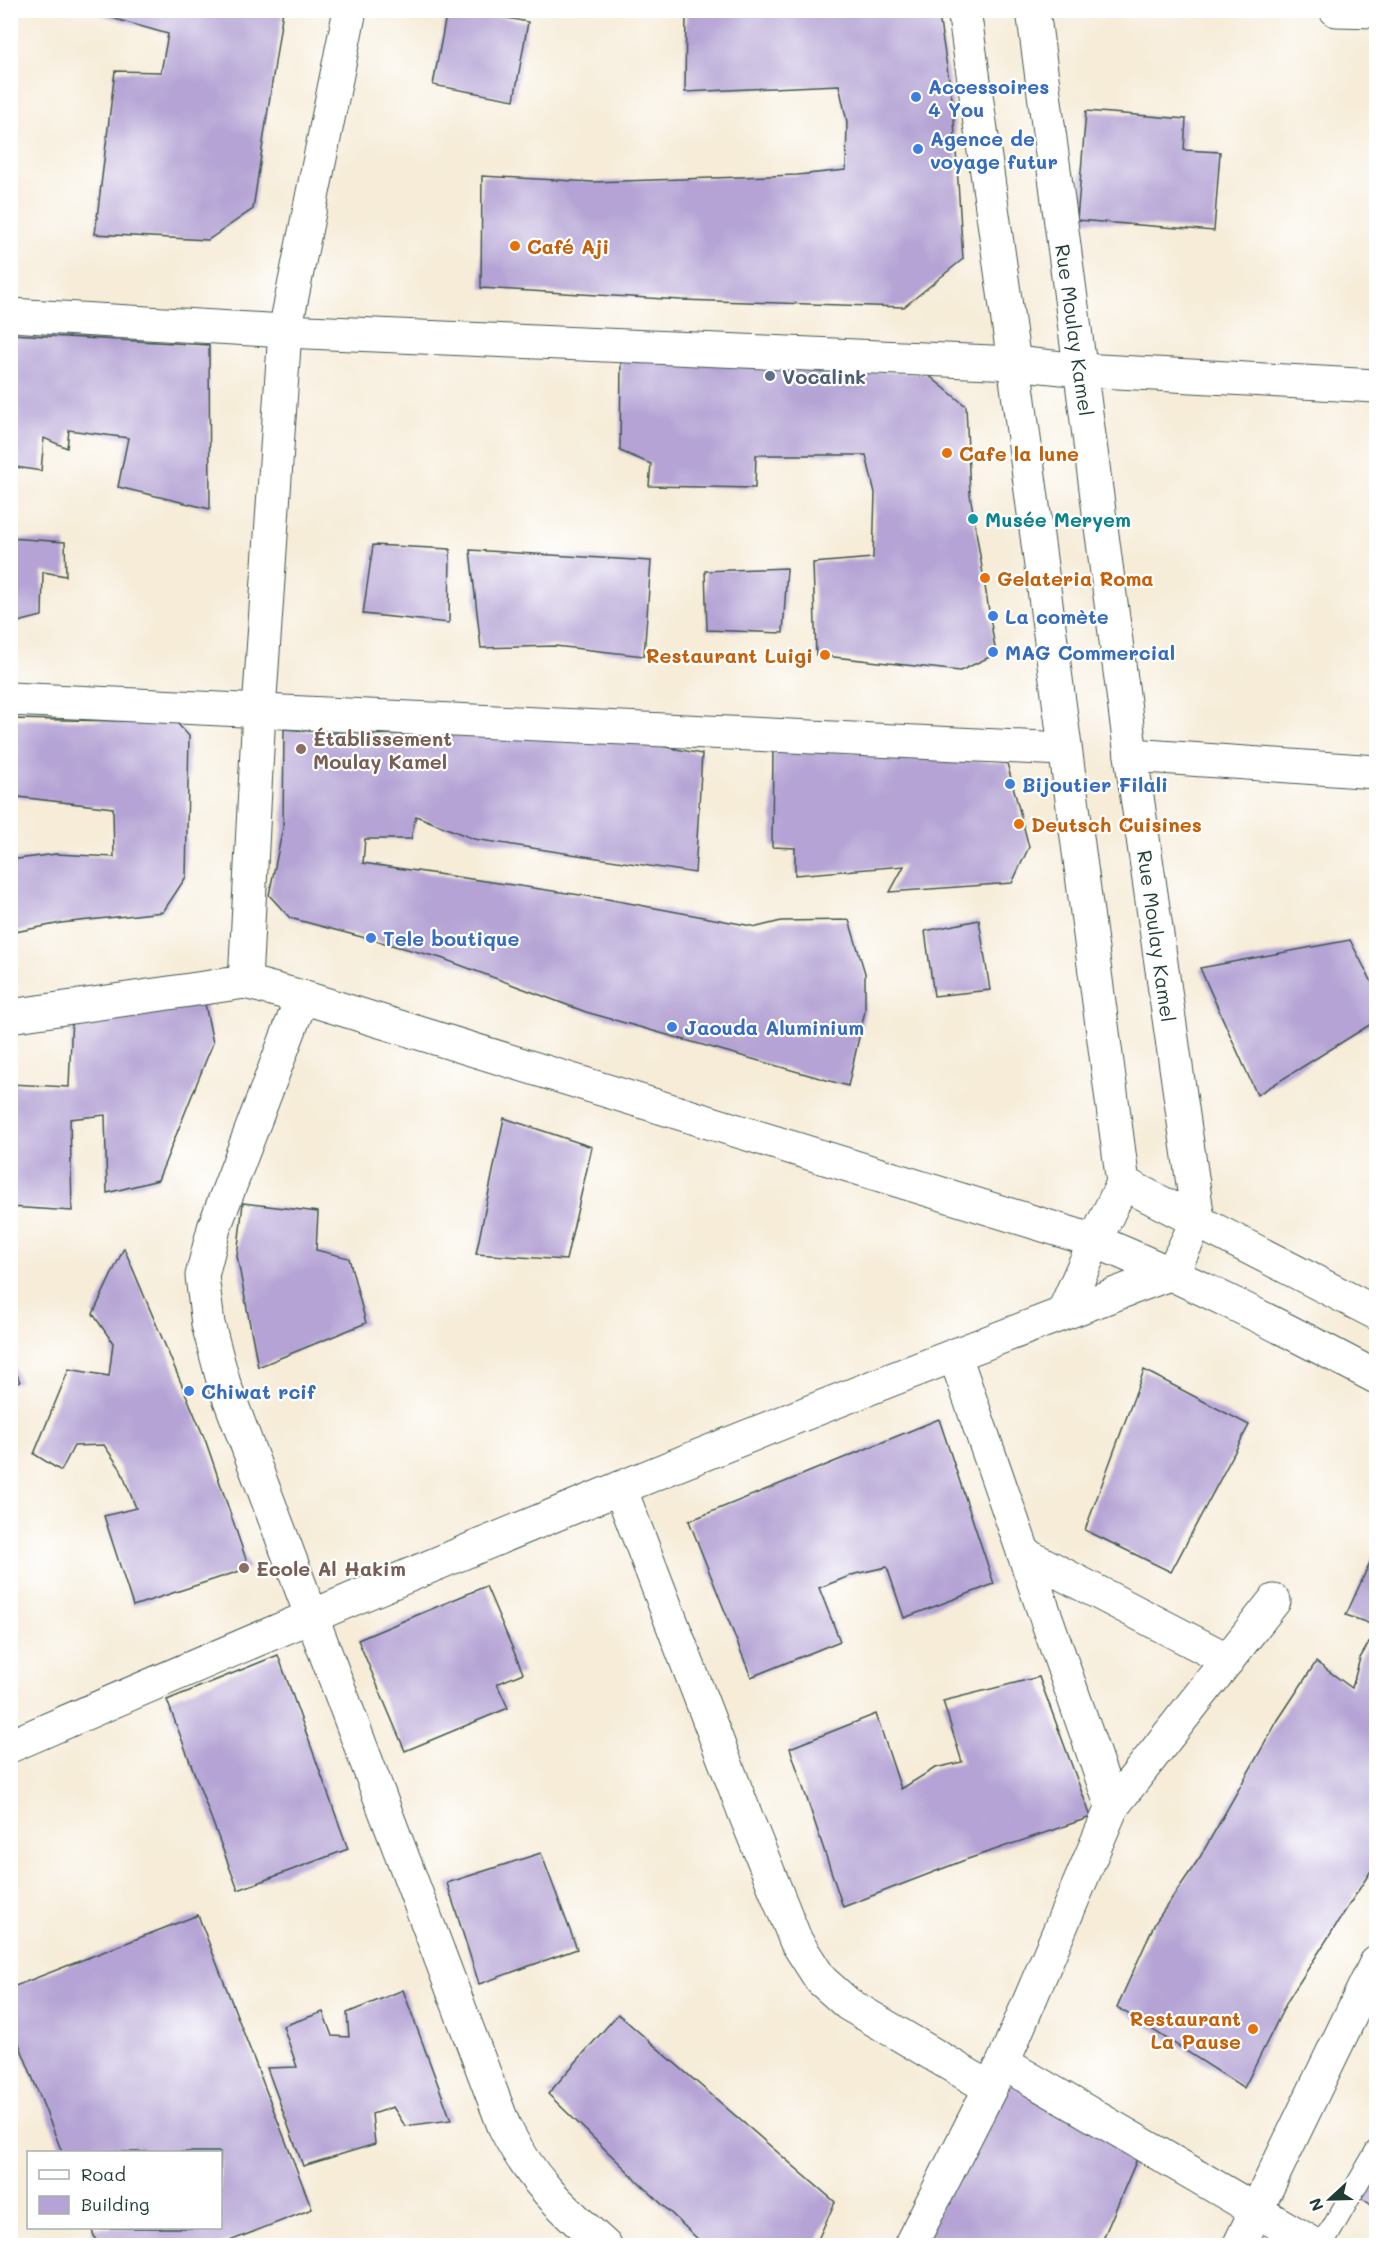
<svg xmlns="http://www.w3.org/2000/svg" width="1387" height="2256" viewBox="0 0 1387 2256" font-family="Mali,sans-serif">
<rect width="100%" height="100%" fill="#fff"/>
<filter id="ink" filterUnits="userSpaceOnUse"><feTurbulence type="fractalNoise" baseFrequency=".0167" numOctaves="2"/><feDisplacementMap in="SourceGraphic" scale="12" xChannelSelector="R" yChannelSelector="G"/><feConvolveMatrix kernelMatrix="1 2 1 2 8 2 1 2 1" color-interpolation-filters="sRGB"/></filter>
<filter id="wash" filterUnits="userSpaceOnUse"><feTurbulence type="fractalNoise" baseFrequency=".008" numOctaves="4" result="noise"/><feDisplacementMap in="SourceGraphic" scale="24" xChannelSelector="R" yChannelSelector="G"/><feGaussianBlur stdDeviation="1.35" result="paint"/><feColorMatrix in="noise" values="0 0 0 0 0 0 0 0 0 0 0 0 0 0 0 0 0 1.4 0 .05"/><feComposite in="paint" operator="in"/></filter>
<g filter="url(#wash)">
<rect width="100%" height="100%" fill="#f6ecd8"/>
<g id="blocks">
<g fill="#b4a3d4">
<path d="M 101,10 L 283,10 L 253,209 L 208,240 L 95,234 L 115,71 L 161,72 L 168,34 L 101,15 Z"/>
<path d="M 447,10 L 465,10 L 528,22 L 514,100 L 433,85 Z"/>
<path d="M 686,10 L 938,10 L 953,105 L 963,259 L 904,307 L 681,300 L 481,288 L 482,176 L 593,182 L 797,175 L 846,170 L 847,122 L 839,85 L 685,92 Z"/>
<path d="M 1086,111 L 1186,119 L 1184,150 L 1220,152 L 1214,231 L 1077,220 Z"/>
<path d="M 10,334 L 209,345 L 210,509 L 118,487 L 128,438 L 69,430 L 67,448 L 44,438 L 41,471 L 10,466 Z"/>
<path d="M 621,356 L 927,374 L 966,406 L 970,494 L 996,654 L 960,671 L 816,655 L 813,563 L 873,558 L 875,493 L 866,455 L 756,455 L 755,488 L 649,486 L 651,464 L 620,451 Z"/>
<path d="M 10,538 L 65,542 L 66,576 L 43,572 L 42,616 L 14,623 L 10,607 Z"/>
<path d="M 373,545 L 450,549 L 449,623 L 363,614 Z"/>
<path d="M 470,550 L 651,561 L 644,656 L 555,646 L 481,648 Z"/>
<path d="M 787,568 L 783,633 L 707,630 L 705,571 Z"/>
<path d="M 10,719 L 176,722 L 189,736 L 186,877 L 163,912 L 61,923 L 10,933 L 10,860 L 56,854 L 114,857 L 113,808 L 10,796 Z"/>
<path d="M 284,729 L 360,735 L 477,732 L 614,737 L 702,754 L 695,873 L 474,839 L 416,816 L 411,839 L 365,839 L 363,863 L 607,899 L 757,927 L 781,921 L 849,920 L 865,973 L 865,1011 L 848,1086 L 586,1012 L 441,958 L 290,918 L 269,895 L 283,828 Z"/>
<path d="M 773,746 L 1007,763 L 1029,847 L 1012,883 L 890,892 L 904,866 L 795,875 L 795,848 L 772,847 Z"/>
<path d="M 979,920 L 990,990 L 934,996 L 925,931 Z"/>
<path d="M 1350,940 L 1376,990 L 1376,1021 L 1257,1095 L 1200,968 Z"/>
<path d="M 204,999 L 213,1043 L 158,1180 L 107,1193 L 105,1115 L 70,1119 L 72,1211 L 10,1207 L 10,1084 L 69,1087 L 72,1015 Z"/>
<path d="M 504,1118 L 592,1147 L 566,1260 L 476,1254 Z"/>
<path d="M 243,1203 L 318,1212 L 316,1250 L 349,1258 L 366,1323 L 258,1367 L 237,1256 Z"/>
<path d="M 124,1248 L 206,1442 L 249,1568 L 133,1606 L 104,1516 L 136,1508 L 120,1468 L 104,1445 L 74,1446 L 61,1471 L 34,1454 L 69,1369 L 109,1376 L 113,1343 L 93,1314 Z"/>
<path d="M 10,1357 L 20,1382 L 10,1385 Z"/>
<path d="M 1144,1370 L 1249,1425 L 1171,1572 L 1085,1530 Z"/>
<path d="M 939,1419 L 994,1584 L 904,1618 L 887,1567 L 855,1574 L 819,1588 L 840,1641 L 751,1677 L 689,1521 Z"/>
<path d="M 1376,1549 L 1376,1626 L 1346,1615 Z"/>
<path d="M 486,1586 L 523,1673 L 497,1684 L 508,1708 L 405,1751 L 358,1640 Z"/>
<path d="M 1376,1631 L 1376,1863 L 1288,2000 L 1244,2088 L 1117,2007 L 1155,1923 L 1200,1857 L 1278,1720 L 1316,1662 L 1352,1688 L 1360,1658 Z"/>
<path d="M 278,1655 L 348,1849 L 238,1890 L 167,1700 Z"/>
<path d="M 1039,1677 L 1091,1817 L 965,1860 L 843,1907 L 790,1748 L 876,1714 L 901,1789 L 935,1768 L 962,1762 L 943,1701 Z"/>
<path d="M 541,1853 L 577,1949 L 479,1984 L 447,1883 Z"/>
<path d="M 198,1915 L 312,2209 L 217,2246 L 98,2246 L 91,2228 L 220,2228 L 220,2152 L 62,2152 L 10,2021 L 10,1988 Z"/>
<path d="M 403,1990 L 451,2120 L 405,2126 L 393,2107 L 372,2114 L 375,2144 L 303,2166 L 267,2068 L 297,2067 L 283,2026 L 323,2012 L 332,2036 L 349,2037 L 347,2013 Z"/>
<path d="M 618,2014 L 835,2202 L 815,2246 L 705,2246 L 548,2094 Z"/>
<path d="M 1008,2079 L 1140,2152 L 1100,2246 L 919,2246 Z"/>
<path d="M 1376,2172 L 1376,2208 L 1360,2197 Z"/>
</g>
</g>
</g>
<g filter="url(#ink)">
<use href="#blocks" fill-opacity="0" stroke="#3f574d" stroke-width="1.5"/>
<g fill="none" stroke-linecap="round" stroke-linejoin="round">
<defs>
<path id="service" d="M 1322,2246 L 1376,2151"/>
<g id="minor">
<path d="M 964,10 L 1014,363 L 1123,1183 L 1095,1241 C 1192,1281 1284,1328 1376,1377"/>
<path d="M 1336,10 L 1376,11"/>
<path d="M 10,315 L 285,331 L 1014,363 L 1081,370 L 1376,386"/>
<path d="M 10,699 L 1064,749"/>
<path d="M 1131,755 L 1376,772"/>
<path d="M 245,982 L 259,711 L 285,331 L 350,10"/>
<path d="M 302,997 L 214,1228 L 202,1276 L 208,1324 L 224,1384 L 504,2126 C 531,2180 560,2206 605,2246"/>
<path d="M 10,1016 L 245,982 L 302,997 L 1095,1241 L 1063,1313"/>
<path d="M 1123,1183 L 1376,1313"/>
<path d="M 620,1488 L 747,1819 L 796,1941 L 821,1980 L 848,2004 L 990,2088"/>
<path d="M 1024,1554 L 1228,1660"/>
<path d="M 10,1746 C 394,1579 779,1418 1172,1273 L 1198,1219 L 1131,755 L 1033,10"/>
<path d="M 1112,1807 L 1274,1601"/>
<path d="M 1003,2063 L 1317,2246"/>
<path d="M 910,2246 L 1003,2063 L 1112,1807 L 955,1356"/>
</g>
<path id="tertiary" d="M 1239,2246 L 1376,1963"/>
</defs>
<use href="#service" stroke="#3f574d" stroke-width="23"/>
<use href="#minor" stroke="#3f574d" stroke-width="35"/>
<use href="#tertiary" stroke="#3f574d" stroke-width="35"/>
<use href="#service" stroke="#fff" stroke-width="21"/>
<use href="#minor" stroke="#fff" stroke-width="33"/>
<use href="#tertiary" stroke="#fff" stroke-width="33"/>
</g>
</g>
<g fill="#3f7fe0" stroke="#fff" stroke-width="2">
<circle cx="916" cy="97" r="6"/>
<circle cx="918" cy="149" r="6"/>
<circle cx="993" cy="616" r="6"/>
<circle cx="993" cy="652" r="6"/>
<circle cx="1010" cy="784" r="6"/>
<circle cx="371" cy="938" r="6"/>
<circle cx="672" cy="1027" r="6"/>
<circle cx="189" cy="1391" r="6"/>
</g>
<g fill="#e8710a" stroke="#fff" stroke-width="2">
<circle cx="515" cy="246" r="6"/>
<circle cx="947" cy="453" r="6"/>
<circle cx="985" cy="578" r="6"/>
<circle cx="825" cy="655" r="6"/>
<circle cx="1019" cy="824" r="6"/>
<circle cx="1253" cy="2029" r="6"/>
</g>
<circle fill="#5c6f8a" stroke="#fff" stroke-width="2" cx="770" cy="376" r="6"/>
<circle fill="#0f9aa8" stroke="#fff" stroke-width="2" cx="973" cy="519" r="6"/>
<g fill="#8d6e63" stroke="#fff" stroke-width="2">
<circle cx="301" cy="749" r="6"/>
<circle cx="244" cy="1568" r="6"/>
</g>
<g text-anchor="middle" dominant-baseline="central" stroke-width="4.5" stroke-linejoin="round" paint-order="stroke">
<g font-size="20" font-weight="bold" fill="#366cbe" stroke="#fff" text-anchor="start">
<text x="928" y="86">Accessoires<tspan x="928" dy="23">4 You</tspan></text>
<text x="930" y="138">Agence de<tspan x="930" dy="23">voyage futur</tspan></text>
<text x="1005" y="616">La comète</text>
<text x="1005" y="652">MAG Commercial</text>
<text x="1022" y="784">Bijoutier Filali</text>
<text x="383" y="938">Tele boutique</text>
<text x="684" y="1027">Jaouda Aluminium</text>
<text x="201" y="1391">Chiwat rcif</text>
</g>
<g font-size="20" font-weight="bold" fill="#c56008" stroke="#fff" text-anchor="start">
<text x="527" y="246">Café Aji</text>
<text x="959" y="453">Cafe la lune</text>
<text x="997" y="578">Gelateria Roma</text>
<text x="813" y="655" text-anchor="end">Restaurant Luigi</text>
<text x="1031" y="824">Deutsch Cuisines</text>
<text x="1241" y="2018" text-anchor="end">Restaurant<tspan x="1241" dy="23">La Pause</tspan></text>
</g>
<g font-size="20" fill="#1f3d34" stroke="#fff">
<text transform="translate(1075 330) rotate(82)">Rue Moulay Kamel</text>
<text transform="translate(1157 936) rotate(82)">Rue Moulay Kamel</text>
</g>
<g font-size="20" font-weight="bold" fill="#4e5e75" stroke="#fff" text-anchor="start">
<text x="782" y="376">Vocalink</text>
</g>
<g font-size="20" font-weight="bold" fill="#0d838f" stroke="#fff" text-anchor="start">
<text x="985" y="519">Musée Meryem</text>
</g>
<g font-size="20" font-weight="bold" fill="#785e54" stroke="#fff" text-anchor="start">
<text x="313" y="738">Établissement<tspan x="313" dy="23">Moulay Kamel</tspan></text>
<text x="256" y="1568">Ecole Al Hakim</text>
</g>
</g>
<rect width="1387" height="2256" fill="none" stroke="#fff" stroke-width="36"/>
<rect x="27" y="2151" width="195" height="78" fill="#ffffff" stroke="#a5b1ae" stroke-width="1.5"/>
<rect x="39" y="2170" width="30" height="9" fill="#ffffff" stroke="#a5b1ae" stroke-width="1.5"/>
<text x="81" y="2181" font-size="18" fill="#1f3d34">Road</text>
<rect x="39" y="2196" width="30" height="18" fill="#b4a3d4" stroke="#a5b1ae" stroke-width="1.5"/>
<text x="81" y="2211" font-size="18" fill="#1f3d34">Building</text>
<g transform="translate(1330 2199) rotate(248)" stroke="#ffffff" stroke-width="4.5" paint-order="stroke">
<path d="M0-4.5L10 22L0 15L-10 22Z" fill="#1f3d34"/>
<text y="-9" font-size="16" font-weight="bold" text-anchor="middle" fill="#1f3d34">N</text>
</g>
</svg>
